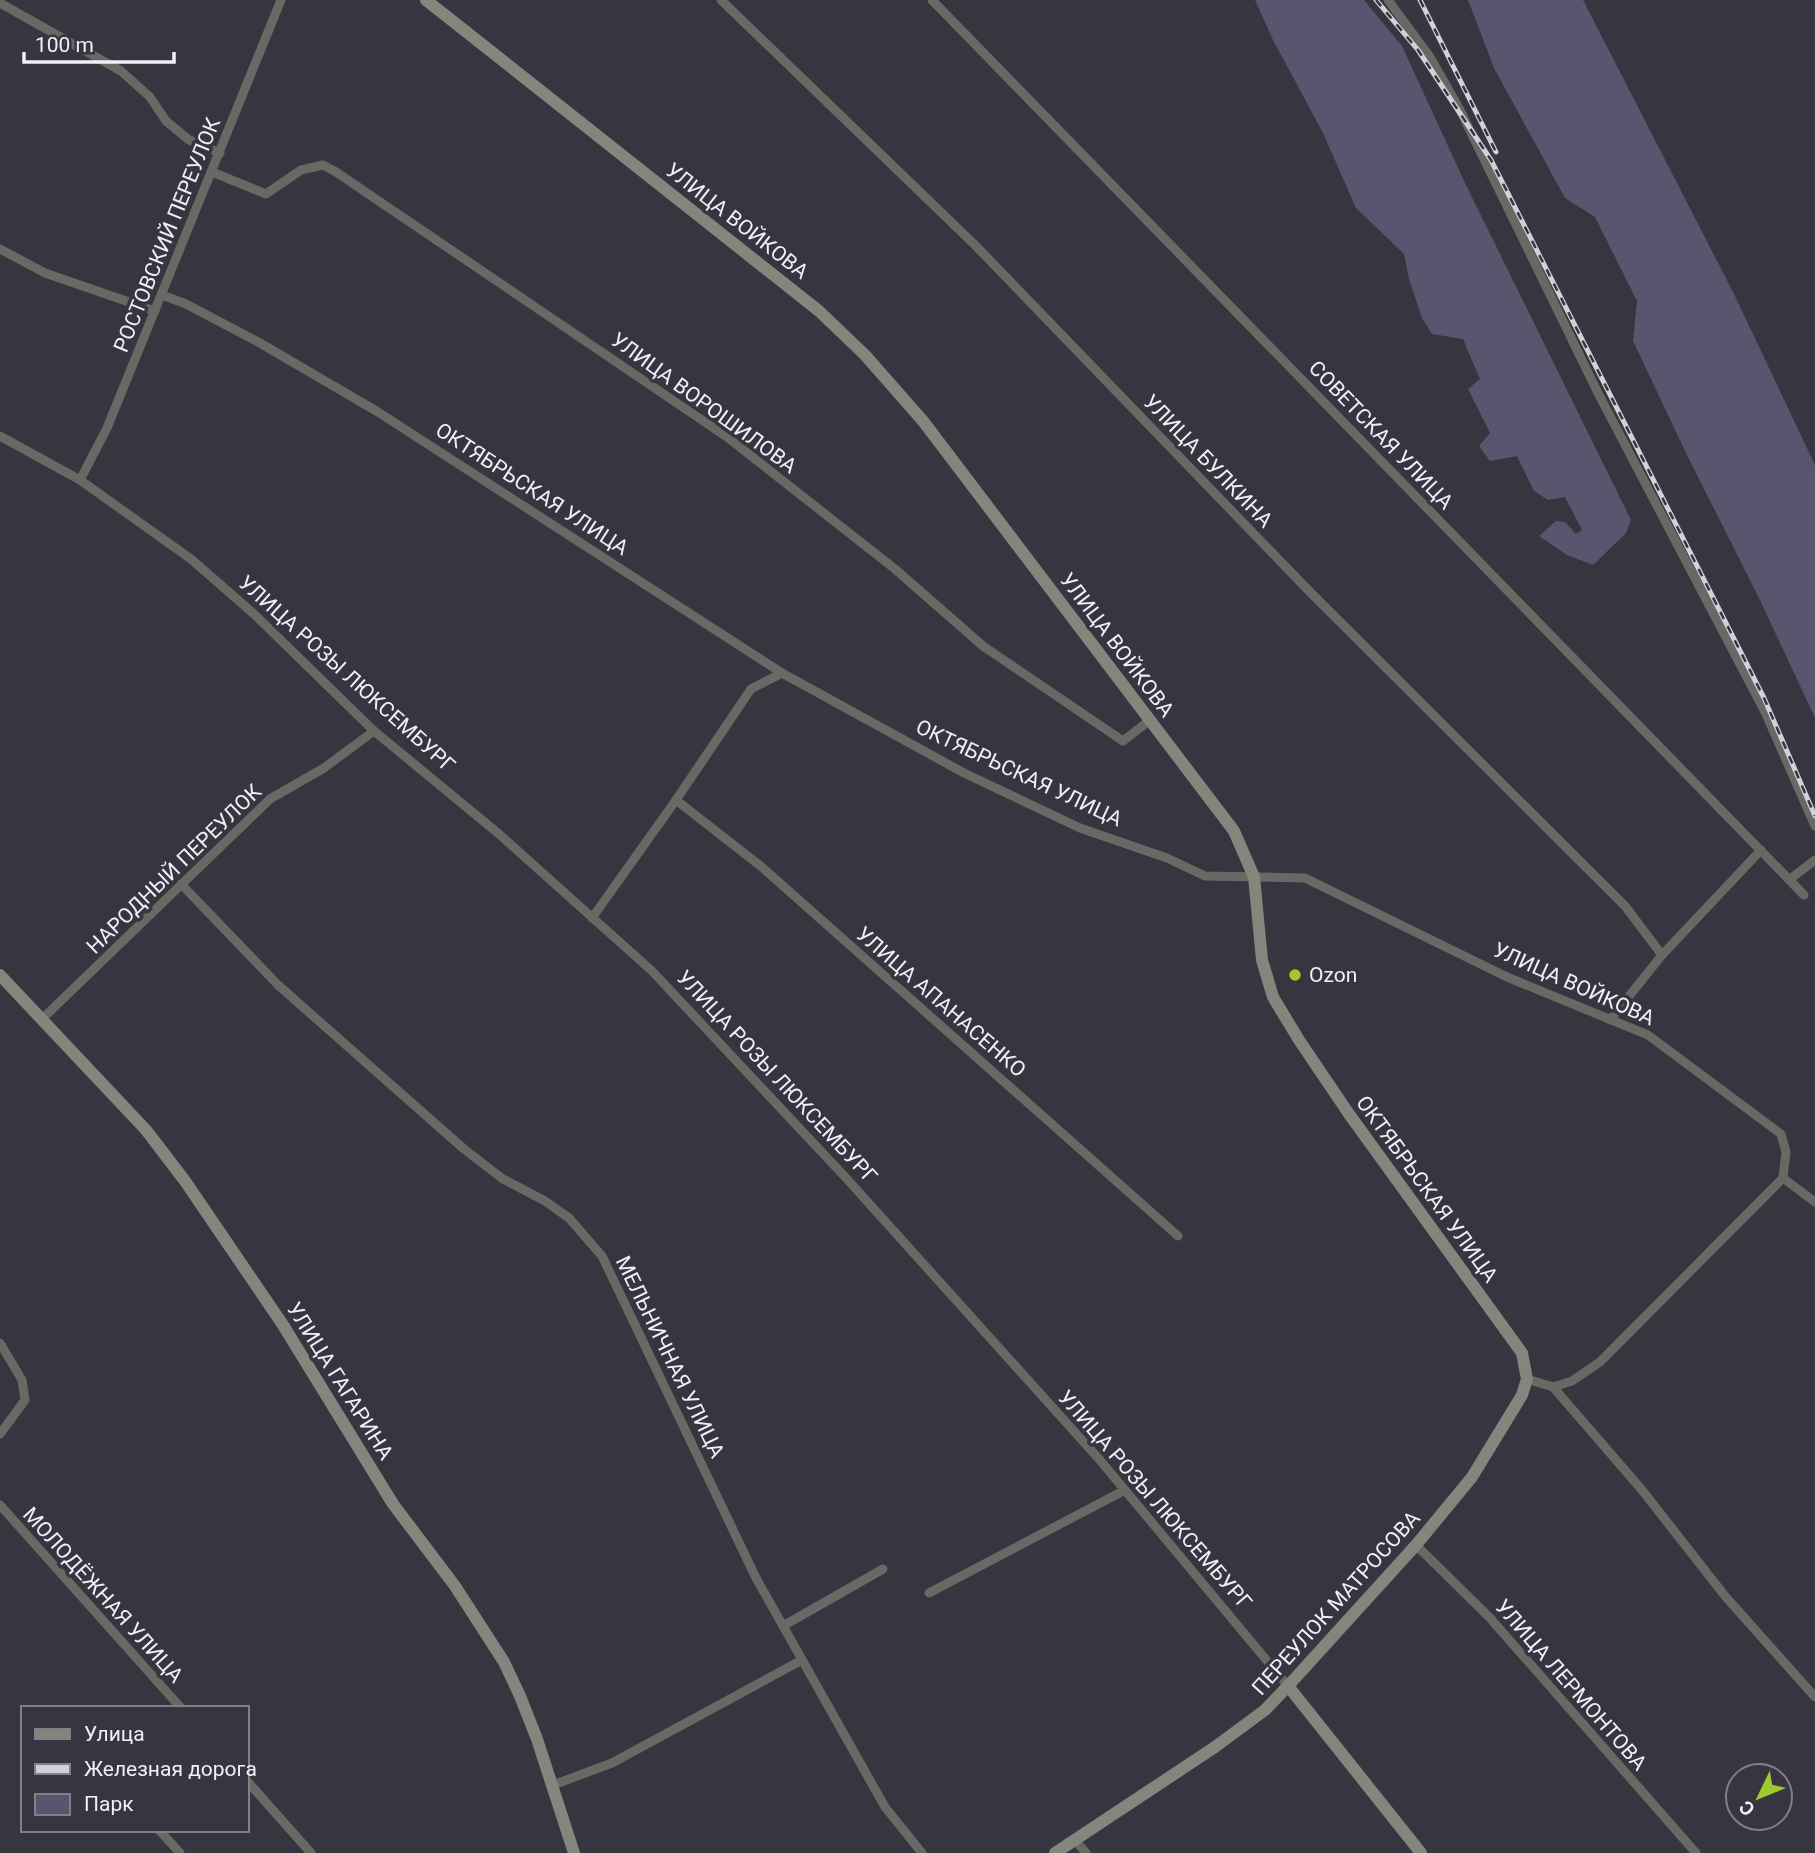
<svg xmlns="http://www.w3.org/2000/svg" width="1815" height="1853" viewBox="0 0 1815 1853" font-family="Roboto,sans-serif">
<rect width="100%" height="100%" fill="#373540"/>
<g fill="#5b546f">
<path d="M 1255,0 L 1364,0 L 1402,46 L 1465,183 L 1631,520 L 1626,533 L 1593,565 L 1567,555 L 1539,536 L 1556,521 L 1565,522 L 1576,534 L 1582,530 L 1565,497 L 1548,500 L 1534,491 L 1517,456 L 1490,461 L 1479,446 L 1490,433 L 1468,389 L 1480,379 L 1463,339 L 1432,334 L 1422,318 L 1409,279 L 1404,254 L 1356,208 L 1323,133 L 1273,40 Z"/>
<path d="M 1468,0 L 1583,0 L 1734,294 L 1815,465 L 1815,718 L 1760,600 L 1687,455 L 1633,341 L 1637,301 L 1595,217 L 1565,198 L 1494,68 Z"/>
</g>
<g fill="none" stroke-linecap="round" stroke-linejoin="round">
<g stroke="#676a64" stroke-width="9">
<path d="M 721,0 L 976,246 L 1309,591 L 1625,906 L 1662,955"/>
<path d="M 932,0 L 1804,895"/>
<path d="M 1388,0 L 1430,57 L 1460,110 L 1598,393 L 1766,714 L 1815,826"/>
<path d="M 0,3 L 121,71 L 150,97 L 166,121 L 189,140 L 220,153"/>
<path d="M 212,172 L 266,194 L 301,170 L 323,165 L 336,172 L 727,437 L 895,569 L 983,646 L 1123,741 L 1150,720"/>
<path d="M 0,249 L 45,273 L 155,311"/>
<path d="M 162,295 L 186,304 L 260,343 L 378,412 L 782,673 L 964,773 L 1080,828 L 1167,858 L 1205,876 L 1305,878 L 1507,977 L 1648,1035 L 1781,1134 L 1786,1152 L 1783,1178"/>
<path d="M 0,436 L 80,480 L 191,559 L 254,614 L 374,731 L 499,834 L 652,971 L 847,1179 L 1099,1459 L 1288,1686"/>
<path d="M 80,480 L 107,428 L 281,0"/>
<path d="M 676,800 L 763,868 L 1178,1236"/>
<path d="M 1790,879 L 1815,860"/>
<path d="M 181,884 L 278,985 L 464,1149 L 503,1179 L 545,1201 L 569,1218 L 602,1256 L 756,1578 L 885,1807 L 922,1853"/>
<path d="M 592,918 L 676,800 L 751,689 L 782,673"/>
<path d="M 41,1020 L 270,799 L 324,768 L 374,731"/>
<path d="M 1610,1020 L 1662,955 L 1761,850"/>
<path d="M 1783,1178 L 1815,1202"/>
<path d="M 0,1343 L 22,1380 L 25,1400 L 0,1434"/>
<path d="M 1527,1379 L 1553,1387 L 1642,1490 L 1725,1596 L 1815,1697"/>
<path d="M 1553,1387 L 1572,1381 L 1600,1362 L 1783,1178"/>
<path d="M 0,1505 L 181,1708"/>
<path d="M 1416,1545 L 1490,1618 L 1696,1853"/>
<path d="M 929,1593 L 1125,1490"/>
<path d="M 783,1626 L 883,1569"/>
<path d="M 247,1781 L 311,1853"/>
<path d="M 553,1785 L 612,1763 L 802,1660"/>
<path d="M 159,1830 L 180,1853"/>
<path d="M 1075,1840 L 1086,1853"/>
</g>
<g stroke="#82867d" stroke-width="12">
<path d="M 426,0 L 819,311 L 865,355 L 923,421 L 1234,831 L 1254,877 L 1262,960 L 1273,997 L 1299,1040 L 1349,1114 L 1522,1353 L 1527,1379 L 1522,1395 L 1472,1477 L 1416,1545 L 1288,1686 L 1265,1710 L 1215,1747 L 1055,1853"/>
<path d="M 0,975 L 146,1130 L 185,1181 L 283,1325 L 393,1504 L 455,1586 L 504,1662 L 520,1696 L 537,1739 L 574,1853"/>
<path d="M 1288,1686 L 1421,1853"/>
</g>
<defs>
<g id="rail">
<path d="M 1376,0 L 1418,50 L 1491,160 L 1764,698 L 1815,816"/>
<path d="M 1420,0 L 1496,152"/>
</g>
</defs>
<use href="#rail" stroke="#d2d0d9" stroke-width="5"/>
<use href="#rail" stroke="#373540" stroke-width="2.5" stroke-dasharray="8" stroke-linecap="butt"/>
</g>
<circle fill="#9eca2e" stroke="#373540" stroke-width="2.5" cx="1295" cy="975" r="7"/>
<g text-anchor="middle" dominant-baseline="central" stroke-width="7" stroke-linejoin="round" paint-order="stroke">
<g font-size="21" fill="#f1eff7" stroke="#373540">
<text transform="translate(737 221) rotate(38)">УЛИЦА ВОЙКОВА</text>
<text transform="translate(167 235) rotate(-68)">РОСТОВСКИЙ ПЕРЕУЛОК</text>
<text transform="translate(704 403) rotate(36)">УЛИЦА ВОРОШИЛОВА</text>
<text transform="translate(1381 435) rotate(46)">СОВЕТСКАЯ УЛИЦА</text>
<text transform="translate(1208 461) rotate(46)">УЛИЦА БУЛКИНА</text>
<text transform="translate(532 489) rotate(33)">ОКТЯБРЬСКАЯ УЛИЦА</text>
<text transform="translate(1117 645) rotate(53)">УЛИЦА ВОЙКОВА</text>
<text transform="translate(347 674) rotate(42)">УЛИЦА РОЗЫ ЛЮКСЕМБУРГ</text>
<text transform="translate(1019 773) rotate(25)">ОКТЯБРЬСКАЯ УЛИЦА</text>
<text transform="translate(174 869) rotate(-44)">НАРОДНЫЙ ПЕРЕУЛОК</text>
<text transform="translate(1574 984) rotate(24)">УЛИЦА ВОЙКОВА</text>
<text transform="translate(941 1002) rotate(41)">УЛИЦА АПАНАСЕНКО</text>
<text transform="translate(777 1077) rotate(47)">УЛИЦА РОЗЫ ЛЮКСЕМБУРГ</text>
<text transform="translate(1427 1189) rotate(54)">ОКТЯБРЬСКАЯ УЛИЦА</text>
<text transform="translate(670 1357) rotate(64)">МЕЛЬНИЧНАЯ УЛИЦА</text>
<text transform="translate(340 1381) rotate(58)">УЛИЦА ГАГАРИНА</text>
<text transform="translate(1155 1500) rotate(49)">УЛИЦА РОЗЫ ЛЮКСЕМБУРГ</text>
<text transform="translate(103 1595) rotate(48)">МОЛОДЁЖНАЯ УЛИЦА</text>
<text transform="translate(1336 1603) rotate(-48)">ПЕРЕУЛОК МАТРОСОВА</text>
<text transform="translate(1571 1685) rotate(49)">УЛИЦА ЛЕРМОНТОВА</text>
</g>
<g font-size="21" fill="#f1eff7" stroke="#373540" text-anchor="start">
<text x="1309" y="975">Ozon</text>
</g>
</g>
<rect x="21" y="1706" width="228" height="126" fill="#373540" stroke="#817f89" stroke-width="2"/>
<rect x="35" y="1729" width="35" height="10" fill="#82867d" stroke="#817f89" stroke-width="2"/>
<text x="84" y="1741" font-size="21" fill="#f1eff7">Улица</text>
<rect x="35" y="1764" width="35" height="10" fill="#d2d0d9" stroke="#817f89" stroke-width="2"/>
<text x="84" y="1776" font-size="21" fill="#f1eff7">Железная дорога</text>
<rect x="35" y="1794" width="35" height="21" fill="#5b546f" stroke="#817f89" stroke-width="2"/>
<text x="84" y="1811" font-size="21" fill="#f1eff7">Парк</text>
<g transform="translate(1759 1797) rotate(227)"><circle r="33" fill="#373540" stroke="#817f89" stroke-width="2"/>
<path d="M0-5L12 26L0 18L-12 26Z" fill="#9eca2e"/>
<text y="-10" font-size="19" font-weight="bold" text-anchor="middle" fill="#f1eff7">С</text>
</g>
<path d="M24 52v10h150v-10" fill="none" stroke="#f1eff7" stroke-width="3.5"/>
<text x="35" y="52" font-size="21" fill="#f1eff7" stroke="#373540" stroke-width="5" paint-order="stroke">100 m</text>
</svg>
